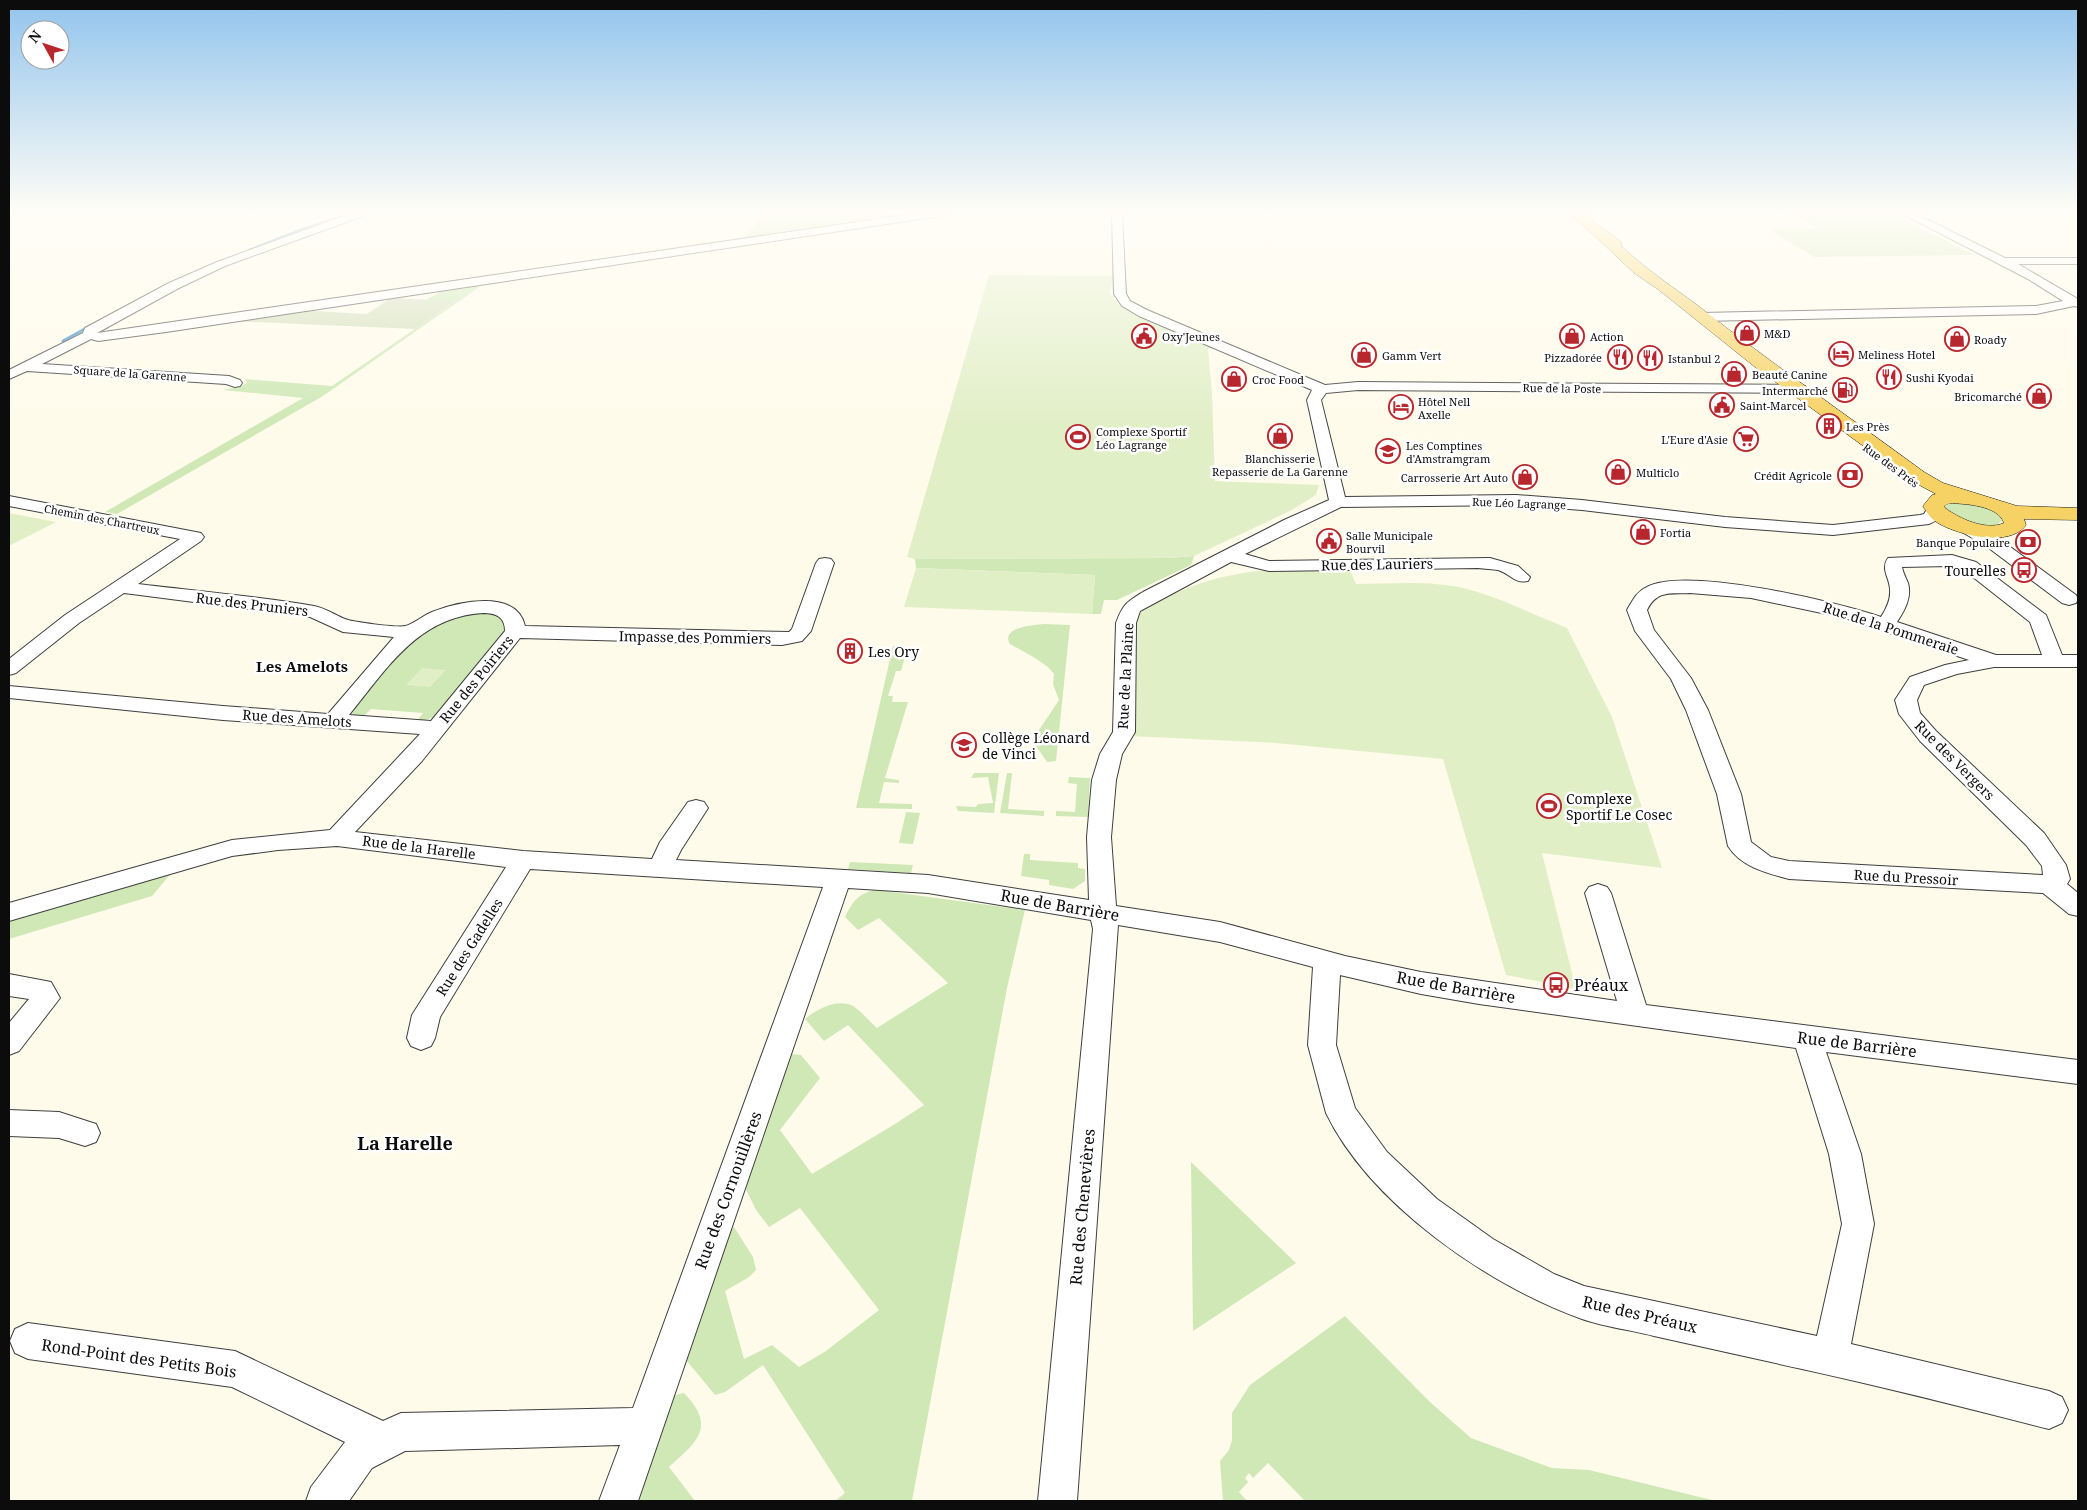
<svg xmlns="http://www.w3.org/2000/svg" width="2087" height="1510" viewBox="0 0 2087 1510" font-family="'Noto Serif',serif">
<rect width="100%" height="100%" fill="#fffbeb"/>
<g fill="#cfe8b6">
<path d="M 764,213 L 931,213 L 743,240 Z"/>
<path d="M 1792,213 L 1891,213 L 1974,255 L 1814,257 L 1768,229 L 1817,228 Z"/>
<path d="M 485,283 L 323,396 L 117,514 L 105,512 L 303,398 L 223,390 L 241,386 L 247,383 L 245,379 L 332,386 L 454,302 L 426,300 C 445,287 464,286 485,283 Z"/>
<path d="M 1953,502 C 1967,501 1998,504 2002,521 C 1988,533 1954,522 1945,509 L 1945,506 Z"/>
<path d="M 1194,556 L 1191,565 L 1117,600 L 1104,600 L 1101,614 L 1092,614 L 1095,575 L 916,568 L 915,559 L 1168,558 Z"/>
<path d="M 458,612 L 497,612 L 510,626 L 436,717 L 416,722 L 423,713 L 371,709 L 363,717 L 357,717 L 351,712 L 352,706 L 422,630 Z"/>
<path d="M 1044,624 L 1070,625 L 1056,761 L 1047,762 L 1034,743 L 1039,730 L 1059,700 L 1053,684 L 1054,674 L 1048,667 L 1035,658 L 1010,644 C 1000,627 1034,625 1044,624 Z"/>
<path d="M 893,646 L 910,647 L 905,650 L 912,650 L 909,653 L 906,653 L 901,671 L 896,671 L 888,696 L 893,696 L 892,702 L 908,702 L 885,778 L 899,780 L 899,783 L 884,782 L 879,803 L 912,804 L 912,809 L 856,808 Z"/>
<path d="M 974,773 L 999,773 L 994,813 L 958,811 L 956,806 L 976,807 L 978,804 L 993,803 L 988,777 L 971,778 Z"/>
<path d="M 1007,773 L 1012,773 L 1008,809 L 1044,811 L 1044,816 L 1000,813 Z"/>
<path d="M 1069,777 L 1090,778 L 1088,817 L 1056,816 L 1056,811 L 1075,812 L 1077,784 L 1068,783 Z"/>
<path d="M 906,812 L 920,813 L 913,844 L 899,843 Z"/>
<path d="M 1024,854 L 1030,854 L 1030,860 L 1078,863 L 1078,868 L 1085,869 L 1085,881 L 1073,889 L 1049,885 L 1049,880 L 1021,876 Z"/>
<path d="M 850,862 L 913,865 L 911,873 L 848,869 Z"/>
<path d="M 173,871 L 152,896 L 9,939 L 9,920 Z"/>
<path d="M 877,890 L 1025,910 L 1007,988 L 912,1501 L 835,1501 L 845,1493 L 763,1365 L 725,1392 L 715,1395 L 682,1355 L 725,1236 L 734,1227 L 753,1257 L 756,1270 L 749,1277 L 725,1291 L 744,1359 L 772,1345 L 799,1367 L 826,1351 L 879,1310 L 800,1208 L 769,1227 L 756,1210 L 744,1185 L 792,1054 L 801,1055 L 820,1078 L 780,1130 L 812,1174 L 895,1124 L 924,1105 L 848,1025 L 824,1041 L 805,1019 C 816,1010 837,998 853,1006 C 861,1011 869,1021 877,1028 L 948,983 L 879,918 L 858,930 L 845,917 C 853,901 858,893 877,890 Z"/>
<path d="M 1191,1162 L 1296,1263 L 1193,1331 Z"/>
<path d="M 1345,1316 L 1430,1402 L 1471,1438 L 1552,1468 L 1589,1470 L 1716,1501 L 1305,1501 L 1268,1463 L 1253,1478 L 1249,1473 L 1245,1478 L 1248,1482 L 1239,1492 L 1247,1501 L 1223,1501 L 1220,1461 L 1229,1450 L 1232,1440 L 1232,1413 L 1250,1385 Z"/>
<path d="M 684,1393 C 717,1427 697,1442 669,1467 L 695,1501 L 639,1501 L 669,1403 C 672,1396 677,1394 684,1393 Z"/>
</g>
<path fill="#d4dfbd" d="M 391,298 L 455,301 L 415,329 L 228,321 L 296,310 L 367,314 Z"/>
<g fill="#e1efc7">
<path d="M 989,275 L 1113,276 L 1110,293 L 1118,304 L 1214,348 L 1208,349 L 1212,393 L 1215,481 L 1319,485 L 1316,495 L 1292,510 L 1194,556 L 1168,558 L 915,559 L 907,557 Z"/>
<path d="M 9,513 L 56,522 L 9,546 Z"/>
<path d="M 916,568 L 1095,575 L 1092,614 L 904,607 Z"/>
<path d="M 1349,568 L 1356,584 C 1393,584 1431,580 1467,589 C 1502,598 1533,615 1567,628 L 1612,717 L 1662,868 L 1542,853 L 1576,989 L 1506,975 L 1443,759 L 1276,743 L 1130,736 L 1136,618 C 1147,605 1161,599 1178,592 C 1238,566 1285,569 1349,568 Z"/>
<path d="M 422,668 L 446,670 L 430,687 L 406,685 Z"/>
</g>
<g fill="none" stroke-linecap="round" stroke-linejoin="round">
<g stroke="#3990ca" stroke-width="3">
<path d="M 250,250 L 298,231 L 354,213"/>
<path d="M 63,341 L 90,326"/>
</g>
<defs>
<g id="minor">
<path d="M 352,213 L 367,213 L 366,215 L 225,266 L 177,289 L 97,333 L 919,213 L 945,213 L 940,216 L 166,332 L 98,341 L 91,339 L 42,364 L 229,376 L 240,380 L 242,383 L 240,386 L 235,387 L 226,384 L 27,371 L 9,379 L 9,370 L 83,333 L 85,328 L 169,283 L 217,262 Z"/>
<path d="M 1112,213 L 1122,213 L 1126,294 L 1130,301 L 1147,310 L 1325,385 L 1358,382 L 1800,385 L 1805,386 L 1807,389 L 1805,392 L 1800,393 L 1358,390 L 1326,393 L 1321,400 L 1345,497 L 1516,495 L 1582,500 L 1725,517 L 1833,525 L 1920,515 L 1924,514 L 1929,506 L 1941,506 L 1944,510 C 1939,518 1937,521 1929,524 L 1833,535 L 1725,527 L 1582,510 L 1516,505 L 1341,507 L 1245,554 L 1269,561 L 1490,558 L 1518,566 L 1530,577 L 1528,581 C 1514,584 1511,574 1498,570 C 1492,569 1485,569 1478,568 L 1269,571 L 1231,562 L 1140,611 L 1136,623 L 1135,732 L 1122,754 L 1116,780 L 1111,837 L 1116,906 L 1220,922 L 1345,956 L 1421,972 L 1617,1001 L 1585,893 L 1589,887 L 1598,884 L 1607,887 L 1611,893 L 1646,1005 L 2078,1060 L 2078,1084 L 1826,1052 L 1861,1154 L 1874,1224 L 1851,1344 L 2049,1391 L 2062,1397 L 2068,1410 L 2062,1423 L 2049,1429 C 1967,1408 1885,1387 1802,1369 C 1753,1358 1703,1347 1654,1336 C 1631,1330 1605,1327 1582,1319 C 1489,1286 1370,1204 1326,1113 L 1308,1045 L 1313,967 L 1220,942 L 1118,925 L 1077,1501 L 1038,1501 L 1093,929 L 1091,920 L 928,893 L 848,888 L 638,1501 L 599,1501 L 620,1445 L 405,1451 L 372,1468 L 349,1501 L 306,1501 L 311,1487 L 345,1442 L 232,1387 L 28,1359 L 15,1353 L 10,1341 L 15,1329 L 28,1323 L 235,1351 L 383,1421 L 401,1413 L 633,1408 L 823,887 L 530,869 L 440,1017 L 435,1038 L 431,1046 L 421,1050 L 411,1046 L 407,1038 L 412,1015 L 506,867 L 337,846 L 278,850 L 232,856 L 9,921 L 9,903 L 232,840 L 330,830 L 420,734 L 223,720 L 9,698 L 9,686 L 223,706 L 328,714 L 394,637 L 343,632 L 310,617 L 124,593 L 79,623 L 16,673 L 9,675 L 9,659 L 65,615 L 180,539 L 9,506 L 9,496 L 201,533 L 204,537 L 201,541 L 138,584 C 196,591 256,596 314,606 C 325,608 335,615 345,619 C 351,622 399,628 405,626 C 412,625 424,615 432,612 C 457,602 516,588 525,626 L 789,632 L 792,629 L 816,563 L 819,559 L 825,558 L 831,559 L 834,563 L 811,631 L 802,641 L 782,645 L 520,638 L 422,761 L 355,832 L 523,851 L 652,859 L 660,842 L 688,802 L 696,800 L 704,802 L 708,808 L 681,850 L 676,860 L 928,875 L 1089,900 L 1087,837 L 1092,780 L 1100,754 L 1113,732 L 1116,623 C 1123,604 1127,602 1143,592 L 1284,520 L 1329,500 L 1307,400 L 1312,390 L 1139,316 L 1122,306 L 1114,294 ZM 483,613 C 496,613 505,617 505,631 L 431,721 L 349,715 C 387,669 417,617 483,613 ZM 1340,975 L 1421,994 L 1479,1004 L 1796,1048 L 1829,1154 L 1842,1224 L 1817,1336 L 1584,1286 L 1554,1274 L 1493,1239 L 1437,1199 L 1387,1152 L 1355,1108 L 1336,1045 Z"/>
<path d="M 1901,213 L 1914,213 L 2005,258 L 2078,258 L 2078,264 L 2018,264 L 2078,299 L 2078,307 L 2074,306 L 2036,314 L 1702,321 L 1696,317 L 1702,313 L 2036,306 L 2063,301 L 2028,279 Z"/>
<path d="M 1968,523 L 1998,538 L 2076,595 L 2078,599 L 2076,603 L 2069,605 L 2062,603 L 1986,546 L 1962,532 L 1959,528 L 1962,524 Z"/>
<path d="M 1952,555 L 1976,562 L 2046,615 L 2062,655 L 2078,655 L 2078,667 L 1994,667 L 1957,674 L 1924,685 L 1917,700 L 1920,713 L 1936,731 L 2044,833 L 2066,865 L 2070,879 L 2067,884 L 2078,893 L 2078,916 L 2069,914 L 2043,893 L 1789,879 C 1767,873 1741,867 1728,846 L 1717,794 L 1686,710 L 1671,679 L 1635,631 L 1627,610 C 1633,600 1636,592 1647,587 C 1686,566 1837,602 1881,617 C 1886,609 1891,600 1890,590 C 1890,578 1880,569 1888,558 ZM 1950,566 L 1964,570 L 2030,622 L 2042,655 L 1996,655 L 1897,622 C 1905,610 1912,597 1908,583 C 1906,578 1903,573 1902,567 ZM 1690,593 L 1751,598 L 1845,618 L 1969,660 L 1945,665 L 1910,677 L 1895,700 L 1899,714 L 1920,741 L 2026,845 L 2042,866 L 2043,875 L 1789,861 L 1771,857 L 1751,842 L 1741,794 L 1708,710 L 1691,678 L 1654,630 L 1647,610 C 1657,590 1670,594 1690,593 Z"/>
<path d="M 9,974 L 51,982 L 60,998 L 19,1051 L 9,1055 L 9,1023 L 29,999 L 9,996 Z"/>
<path d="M 9,1110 L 59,1112 L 96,1124 L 100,1133 L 96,1142 L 85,1146 L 59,1138 L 9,1136 Z"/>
</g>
<path id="major" d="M 1568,213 L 1582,213 L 1621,242 L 1622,247 C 1645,268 1671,286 1697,305 C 1771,363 1848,416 1924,472 L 1943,483 L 2017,506 L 2078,508 L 2078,520 L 2024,519 L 2026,525 C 2010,548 1958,535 1938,523 C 1931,519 1927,513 1923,506 L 1932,495 L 1936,494 L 1910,480 L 1755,367 L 1659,290 L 1634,273 L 1594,235 ZM 1950,503 C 1965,504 1998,505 2004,523 C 1986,531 1960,519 1945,508 L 1944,506 Z"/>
</defs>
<use href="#minor" stroke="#3f3f3f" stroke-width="2"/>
<use href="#major" stroke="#1d1d1d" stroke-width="1"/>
<use href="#minor" fill="#fff" fill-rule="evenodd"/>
<use href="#major" fill="#f6d264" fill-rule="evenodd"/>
</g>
<linearGradient id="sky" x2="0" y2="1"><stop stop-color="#92c4ed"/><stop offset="0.5" stop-color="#fffdf6"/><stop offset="1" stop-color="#fffdf6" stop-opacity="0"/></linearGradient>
<rect width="2087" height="424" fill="url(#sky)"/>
<defs>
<symbol id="shop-ring" viewBox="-11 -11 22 22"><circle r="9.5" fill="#fff" stroke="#b8272e" stroke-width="1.5"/><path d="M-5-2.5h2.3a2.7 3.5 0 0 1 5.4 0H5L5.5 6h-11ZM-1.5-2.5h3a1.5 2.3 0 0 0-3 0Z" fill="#b8272e"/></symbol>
<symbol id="civic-ring" viewBox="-11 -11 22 22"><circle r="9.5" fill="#fff" stroke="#b8272e" stroke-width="1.5"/><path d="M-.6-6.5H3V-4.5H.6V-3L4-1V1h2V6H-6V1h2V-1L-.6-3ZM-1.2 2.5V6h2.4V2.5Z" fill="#b8272e"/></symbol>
<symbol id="hotel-ring" viewBox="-11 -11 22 22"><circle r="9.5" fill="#fff" stroke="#b8272e" stroke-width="1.5"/><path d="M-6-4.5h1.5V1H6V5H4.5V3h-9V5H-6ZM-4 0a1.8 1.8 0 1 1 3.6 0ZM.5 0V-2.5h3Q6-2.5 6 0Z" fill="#b8272e"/></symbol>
<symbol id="restaurant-ring" viewBox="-11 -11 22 22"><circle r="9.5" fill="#fff" stroke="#b8272e" stroke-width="1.5"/><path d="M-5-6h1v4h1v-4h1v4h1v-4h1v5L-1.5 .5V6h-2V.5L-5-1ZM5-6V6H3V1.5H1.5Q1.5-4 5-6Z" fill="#b8272e"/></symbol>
<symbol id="fuel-ring" viewBox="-11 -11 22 22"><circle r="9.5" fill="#fff" stroke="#b8272e" stroke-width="1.5"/><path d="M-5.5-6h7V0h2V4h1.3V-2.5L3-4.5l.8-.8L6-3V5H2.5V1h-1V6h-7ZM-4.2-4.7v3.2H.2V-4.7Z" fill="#b8272e"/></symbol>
<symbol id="building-ring" viewBox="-11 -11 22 22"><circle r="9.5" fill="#fff" stroke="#b8272e" stroke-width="1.5"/><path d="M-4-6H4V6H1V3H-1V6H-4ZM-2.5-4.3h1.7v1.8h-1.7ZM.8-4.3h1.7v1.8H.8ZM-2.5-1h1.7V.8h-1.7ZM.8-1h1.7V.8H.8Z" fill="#b8272e"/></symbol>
<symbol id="stadium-ring" viewBox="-11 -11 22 22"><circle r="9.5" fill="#fff" stroke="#b8272e" stroke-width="1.5"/><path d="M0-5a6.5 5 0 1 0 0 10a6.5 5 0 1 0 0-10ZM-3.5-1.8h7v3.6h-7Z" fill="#b8272e"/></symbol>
<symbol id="supermarket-ring" viewBox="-11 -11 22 22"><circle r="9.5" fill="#fff" stroke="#b8272e" stroke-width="1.5"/><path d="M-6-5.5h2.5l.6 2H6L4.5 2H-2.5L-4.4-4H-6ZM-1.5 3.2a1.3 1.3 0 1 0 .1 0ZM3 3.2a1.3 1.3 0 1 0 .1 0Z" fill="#b8272e"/></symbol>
<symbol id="school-ring" viewBox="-11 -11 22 22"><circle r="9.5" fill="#fff" stroke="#b8272e" stroke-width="1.5"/><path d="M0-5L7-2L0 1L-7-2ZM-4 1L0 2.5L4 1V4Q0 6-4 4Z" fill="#b8272e"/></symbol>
<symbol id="bank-ring" viewBox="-11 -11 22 22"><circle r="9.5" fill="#fff" stroke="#b8272e" stroke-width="1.5"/><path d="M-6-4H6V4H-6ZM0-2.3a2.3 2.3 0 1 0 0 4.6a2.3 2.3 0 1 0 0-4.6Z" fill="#b8272e"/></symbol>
<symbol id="bus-ring" viewBox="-11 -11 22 22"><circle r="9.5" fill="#fff" stroke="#b8272e" stroke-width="1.5"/><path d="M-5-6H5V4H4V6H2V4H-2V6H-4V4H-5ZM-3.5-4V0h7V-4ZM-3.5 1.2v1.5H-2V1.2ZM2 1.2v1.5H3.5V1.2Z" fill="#b8272e"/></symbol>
</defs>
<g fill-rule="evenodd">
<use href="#shop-ring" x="1733" y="319" width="28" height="28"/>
<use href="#civic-ring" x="1130" y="322" width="28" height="28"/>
<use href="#shop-ring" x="1558" y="322" width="28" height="28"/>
<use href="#shop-ring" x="1943" y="325" width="28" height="28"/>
<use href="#hotel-ring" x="1827" y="340" width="28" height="28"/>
<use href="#shop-ring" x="1350" y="341" width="28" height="28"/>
<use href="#restaurant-ring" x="1606" y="343" width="28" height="28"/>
<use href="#restaurant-ring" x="1636" y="344" width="28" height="28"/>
<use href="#shop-ring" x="1720" y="360" width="28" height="28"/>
<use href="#restaurant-ring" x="1875" y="363" width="28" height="28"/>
<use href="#shop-ring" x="1220" y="365" width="28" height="28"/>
<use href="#fuel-ring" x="1831" y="376" width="28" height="28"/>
<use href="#shop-ring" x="2025" y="382" width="28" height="28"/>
<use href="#civic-ring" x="1708" y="391" width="28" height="28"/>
<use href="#hotel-ring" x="1387" y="393" width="28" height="28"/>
<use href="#building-ring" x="1815" y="412" width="28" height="28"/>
<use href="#shop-ring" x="1266" y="422" width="28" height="28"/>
<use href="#stadium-ring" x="1064" y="423" width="28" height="28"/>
<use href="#supermarket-ring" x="1732" y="425" width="28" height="28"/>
<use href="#school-ring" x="1374" y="437" width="28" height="28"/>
<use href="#shop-ring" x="1604" y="458" width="28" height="28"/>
<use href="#bank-ring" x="1836" y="461" width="28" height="28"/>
<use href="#shop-ring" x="1511" y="463" width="28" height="28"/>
<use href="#shop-ring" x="1629" y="518" width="28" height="28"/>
<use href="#civic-ring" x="1315" y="527" width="28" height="28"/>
<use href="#bank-ring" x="2014" y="528" width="28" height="28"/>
<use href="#bus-ring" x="2010" y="556" width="28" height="28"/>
<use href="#building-ring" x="836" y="637" width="28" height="28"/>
<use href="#school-ring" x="950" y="731" width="28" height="28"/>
<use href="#stadium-ring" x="1535" y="792" width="28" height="28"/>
<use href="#bus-ring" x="1542" y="971" width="28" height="28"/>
</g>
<g text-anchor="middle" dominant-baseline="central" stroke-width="5" stroke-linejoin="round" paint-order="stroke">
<g font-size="11" fill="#0c0c0c" stroke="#fff" text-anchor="start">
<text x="1764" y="333">M&amp;D</text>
<text x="1162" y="336">Oxy'Jeunes</text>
<text x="1590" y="336">Action</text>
<text x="1974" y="339">Roady</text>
<text x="1858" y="354">Meliness Hotel</text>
<text x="1382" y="355">Gamm Vert</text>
<text x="1602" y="357" text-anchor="end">Pizzadorée</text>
<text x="1668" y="358">Istanbul 2</text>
<text x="1752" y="374">Beauté Canine</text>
<text x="1906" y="377">Sushi Kyodai</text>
<text x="1252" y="379">Croc Food</text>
<text x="1828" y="390" text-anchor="end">Intermarché</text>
<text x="2022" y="396" text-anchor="end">Bricomarché</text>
<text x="1418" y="401">Hôtel Nell<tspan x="1418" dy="13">Axelle</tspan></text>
<text x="1740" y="405">Saint-Marcel</text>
<text x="1846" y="426">Les Près</text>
<text x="1096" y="431">Complexe Sportif<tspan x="1096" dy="13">Léo Lagrange</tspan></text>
<text x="1728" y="439" text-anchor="end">L'Eure d'Asie</text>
<text x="1406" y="445">Les Comptines<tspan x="1406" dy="13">d'Amstramgram</tspan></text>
<text x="1280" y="458" text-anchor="middle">Blanchisserie<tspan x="1280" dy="13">Repasserie de La Garenne</tspan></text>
<text x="1636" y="472">Multiclo</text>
<text x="1832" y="475" text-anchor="end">Crédit Agricole</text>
<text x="1508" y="477" text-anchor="end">Carrosserie Art Auto</text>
<text x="1660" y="532">Fortia</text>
<text x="1346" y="535">Salle Municipale<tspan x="1346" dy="13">Bourvil</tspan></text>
<text x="2010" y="542" text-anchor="end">Banque Populaire</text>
</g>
<g font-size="11" fill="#0c0c0c" stroke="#fff">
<text transform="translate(130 373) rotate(4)">Square de la Garenne</text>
<text transform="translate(1562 388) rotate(1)">Rue de la Poste</text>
<text transform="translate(1891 465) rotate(36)">Rue des Prés</text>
<text transform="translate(1519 503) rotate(2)">Rue Léo Lagrange</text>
<text transform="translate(102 519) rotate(11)">Chemin des Chartreux</text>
</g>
<g font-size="14" fill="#0c0c0c" stroke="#fff">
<text transform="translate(1377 564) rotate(-1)">Rue des Lauriers</text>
<text transform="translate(252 604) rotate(7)">Rue des Pruniers</text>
<text transform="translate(1891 628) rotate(18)">Rue de la Pommeraie</text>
<text transform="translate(695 637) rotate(1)">Impasse des Pommiers</text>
<text transform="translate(1125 676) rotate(-87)">Rue de la Plaine</text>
<text transform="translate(476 679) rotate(-51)">Rue des Poiriers</text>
<text transform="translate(297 718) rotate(4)">Rue des Amelots</text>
<text transform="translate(1955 760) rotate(45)">Rue des Vergers</text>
<text transform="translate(419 847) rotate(7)">Rue de la Harelle</text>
<text transform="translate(1906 877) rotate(3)">Rue du Pressoir</text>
<text transform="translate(469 947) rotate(-58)">Rue des Gadelles</text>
</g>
<g font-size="14" fill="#0c0c0c" stroke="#fff" text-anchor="start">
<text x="2006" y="570" text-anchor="end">Tourelles</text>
<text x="868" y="651">Les Ory</text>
<text x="982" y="737">Collège Léonard<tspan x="982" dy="16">de Vinci</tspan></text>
<text x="1566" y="798">Complexe<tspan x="1566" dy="16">Sportif Le Cosec</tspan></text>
</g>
<g font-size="15" font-weight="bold" fill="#0c0c0c" stroke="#fff">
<text x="302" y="666">Les Amelots</text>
</g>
<g font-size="16" fill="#0c0c0c" stroke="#fff">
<text transform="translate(1060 905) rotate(10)">Rue de Barrière</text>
<text transform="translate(1456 987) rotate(10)">Rue de Barrière</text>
<text transform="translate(1857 1044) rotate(7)">Rue de Barrière</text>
<text transform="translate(728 1190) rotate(-70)">Rue des Cornouillères</text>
<text transform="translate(1082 1207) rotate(-85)">Rue des Chenevières</text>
<text transform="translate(1640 1314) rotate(13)">Rue des Préaux</text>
<text transform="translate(139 1358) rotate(8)">Rond-Point des Petits Bois</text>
</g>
<g font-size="16" fill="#0c0c0c" stroke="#fff" text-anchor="start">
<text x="1574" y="985">Préaux</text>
</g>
<g font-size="18" font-weight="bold" fill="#0c0c0c" stroke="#fff">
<text x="405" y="1143">La Harelle</text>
</g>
</g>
<rect width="2087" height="1510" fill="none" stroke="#0c0c0c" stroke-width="20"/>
<g transform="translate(45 45) rotate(310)"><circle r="24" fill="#ffffff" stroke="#9e9e9e"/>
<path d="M0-4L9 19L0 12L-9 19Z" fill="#b8272e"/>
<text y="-8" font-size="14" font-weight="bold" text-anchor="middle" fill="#0c0c0c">N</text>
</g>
</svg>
